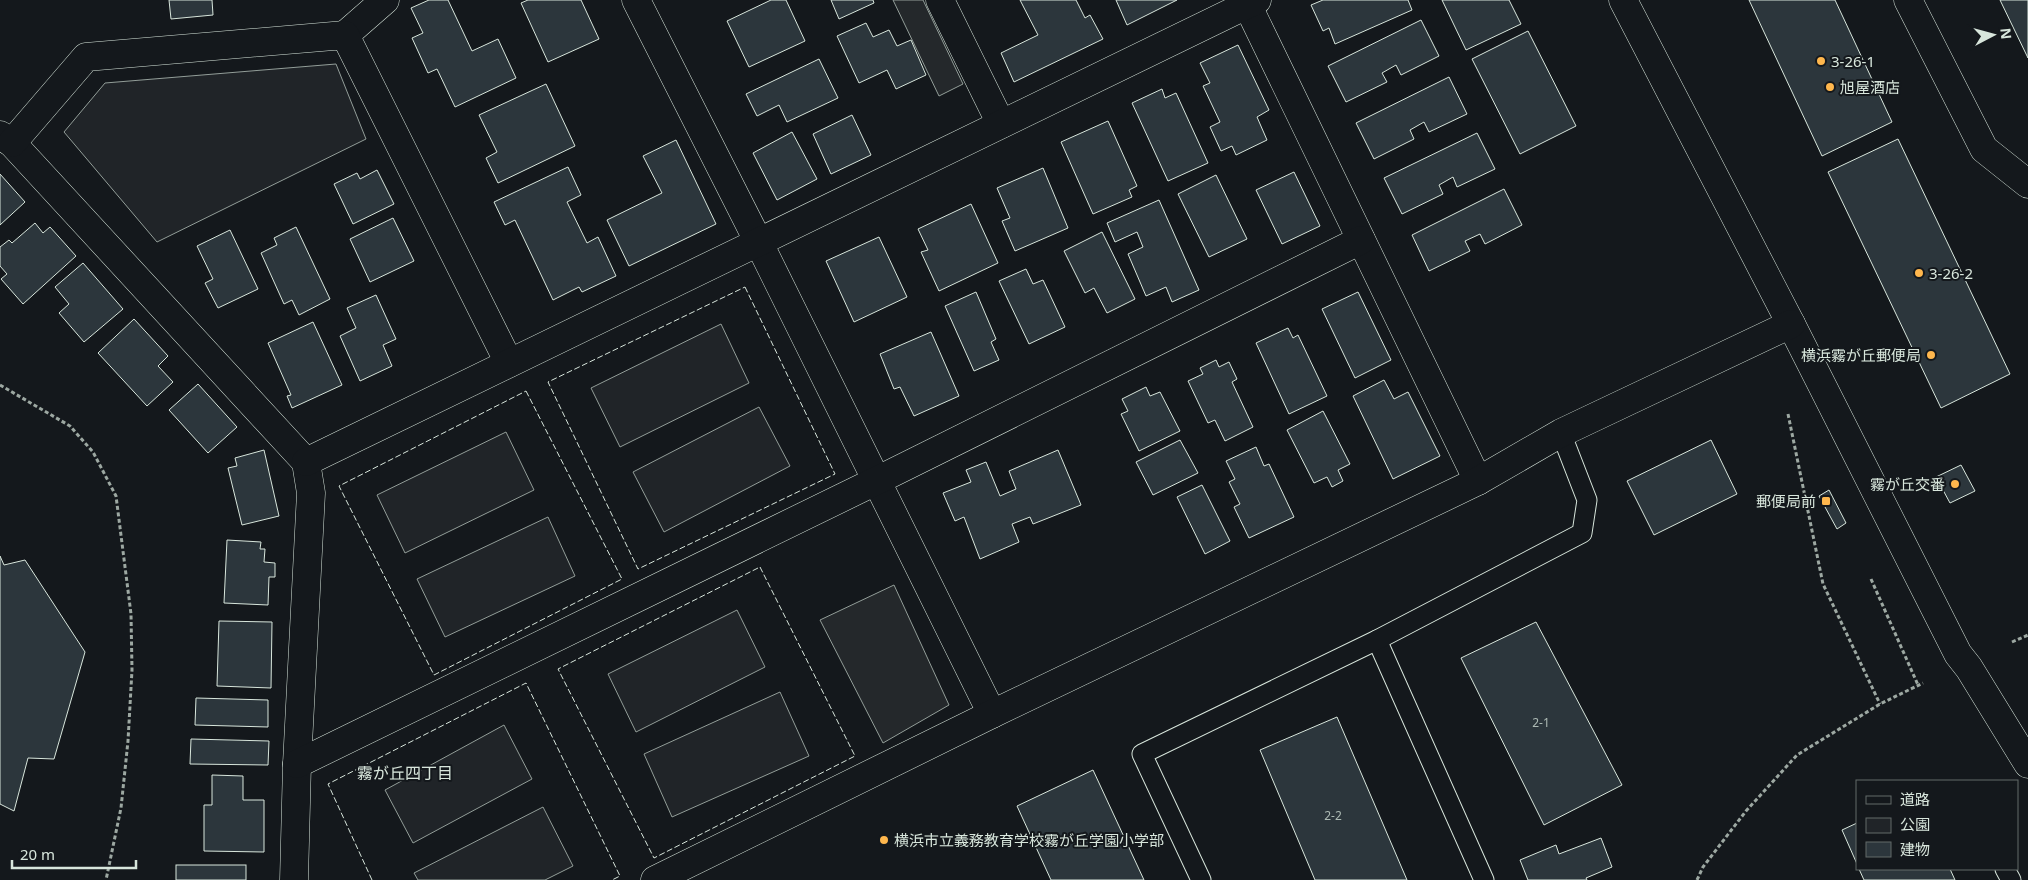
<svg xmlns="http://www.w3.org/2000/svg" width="2028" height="880" viewBox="0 0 2028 880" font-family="'Noto Sans','Noto Sans JP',sans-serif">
<rect width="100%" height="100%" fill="#14181c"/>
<g fill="#202428" stroke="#939e99">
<path d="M 336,64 L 366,139 L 157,242 L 64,132 L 105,83 Z"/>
<path d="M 721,324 L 749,383 L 620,447 L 591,388 Z"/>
<path d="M 759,407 L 790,466 L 664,532 L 633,472 Z"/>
<path d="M 506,432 L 534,490 L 405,553 L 377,495 Z"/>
<path d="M 548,517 L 575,576 L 445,637 L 417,579 Z"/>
<path d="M 737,610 L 765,667 L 636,732 L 608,674 Z"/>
<path d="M 780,692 L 809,756 L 672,817 L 644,754 Z"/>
<path d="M 504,725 L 532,779 L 413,843 L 385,790 Z"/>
<path d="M 543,807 L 573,866 L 545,880 L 418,880 L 414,873 Z"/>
</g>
<g fill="#24282b" stroke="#939e99">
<path d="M 893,0 L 923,0 L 963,84 L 939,96 Z"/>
<path d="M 894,585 L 949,705 L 883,743 L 820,620 Z"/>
</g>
<g fill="#2c363c" stroke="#d8e6dc">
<path d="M 169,0 L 212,0 L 213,15 L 171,19 Z"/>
<path d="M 429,0 L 448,0 L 472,51 L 498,39 L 516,78 L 455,107 L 437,69 L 428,73 L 412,38 L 423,33 L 411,8 Z"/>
<path d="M 528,0 L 581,0 L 599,39 L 548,62 L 521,3 Z"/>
<path d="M 771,0 L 786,0 L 805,41 L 749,67 L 727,21 Z"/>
<path d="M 831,0 L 873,0 L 874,3 L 839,19 Z"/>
<path d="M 1020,0 L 1076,0 L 1085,18 L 1090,15 L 1103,39 L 1014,82 L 1001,53 L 1038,35 Z"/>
<path d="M 1116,0 L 1177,0 L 1127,25 Z"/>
<path d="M 1323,0 L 1408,0 L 1412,10 L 1335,44 L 1329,28 L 1323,31 L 1311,5 Z"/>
<path d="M 1442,0 L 1509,0 L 1521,24 L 1466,50 Z"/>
<path d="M 1749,0 L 1835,0 L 1892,122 L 1822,156 Z"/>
<path d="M 2000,0 L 2028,0 L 2028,58 Z"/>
<path d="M 1421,20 L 1439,56 L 1401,75 L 1396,65 L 1382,73 L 1387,82 L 1346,102 L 1328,66 Z"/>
<path d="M 866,23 L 873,37 L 889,30 L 897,46 L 911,40 L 926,75 L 896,89 L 887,70 L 859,83 L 837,36 Z"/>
<path d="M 1528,31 L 1576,126 L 1520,154 L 1472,59 Z"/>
<path d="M 1238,45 L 1269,110 L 1257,117 L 1267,140 L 1236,155 L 1232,146 L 1221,151 L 1210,127 L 1220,122 L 1203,86 L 1210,83 L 1200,63 Z"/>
<path d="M 819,59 L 838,98 L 787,122 L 779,105 L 757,116 L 746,94 Z"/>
<path d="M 1449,77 L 1467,114 L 1429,132 L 1424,122 L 1410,130 L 1414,139 L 1374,159 L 1356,123 Z"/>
<path d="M 546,84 L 575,146 L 498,183 L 486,158 L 497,152 L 479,115 Z"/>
<path d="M 1162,89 L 1165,98 L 1176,93 L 1208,163 L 1168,181 L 1132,103 Z"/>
<path d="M 852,115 L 871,155 L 831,174 L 813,134 Z"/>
<path d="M 1108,121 L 1137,186 L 1129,190 L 1132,197 L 1093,214 L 1061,142 Z"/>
<path d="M 792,132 L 817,179 L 777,200 L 753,153 Z"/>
<path d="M 1477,133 L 1495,169 L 1457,187 L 1453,177 L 1439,185 L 1443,194 L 1402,214 L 1384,178 Z"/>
<path d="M 1898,139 L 2010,374 L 1941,408 L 1828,172 Z"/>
<path d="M 676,140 L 716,224 L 629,266 L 607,220 L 662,193 L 643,156 Z"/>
<path d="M 568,167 L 581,195 L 567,202 L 587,243 L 598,237 L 616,276 L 582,292 L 579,287 L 553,300 L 515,220 L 505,225 L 494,202 Z"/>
<path d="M 1043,168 L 1068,228 L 1015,251 L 1002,221 L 1010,218 L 997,188 Z"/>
<path d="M 377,170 L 394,204 L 353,224 L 334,184 L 357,173 L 360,179 Z"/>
<path d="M 1294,172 L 1320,226 L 1282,244 L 1256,190 Z"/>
<path d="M 0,174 L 25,202 L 0,225 Z"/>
<path d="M 1216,175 L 1247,239 L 1209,257 L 1178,194 Z"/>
<path d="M 1504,189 L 1522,225 L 1485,244 L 1480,234 L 1465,241 L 1470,251 L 1429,271 L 1412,235 Z"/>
<path d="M 1159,200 L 1199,290 L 1172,302 L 1166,287 L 1146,296 L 1128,254 L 1143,247 L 1137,232 L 1115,242 L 1107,223 Z"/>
<path d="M 971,204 L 998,263 L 939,291 L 921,252 L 928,250 L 918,229 Z"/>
<path d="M 393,218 L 414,261 L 370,282 L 350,239 Z"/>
<path d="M 35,223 L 43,233 L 50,227 L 76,256 L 23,304 L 1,279 L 7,274 L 0,266 L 0,247 L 9,240 L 12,243 Z"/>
<path d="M 296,227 L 330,299 L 299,315 L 292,300 L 284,304 L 261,253 L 277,245 L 274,238 Z"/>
<path d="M 230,230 L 258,289 L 218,308 L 205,283 L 213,279 L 197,246 Z"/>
<path d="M 1102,232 L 1135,299 L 1107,313 L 1094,288 L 1085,293 L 1064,251 Z"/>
<path d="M 879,237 L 907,297 L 854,322 L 826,261 Z"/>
<path d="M 83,263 L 123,309 L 84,342 L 59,313 L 69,304 L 55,287 Z"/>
<path d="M 1026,269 L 1033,284 L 1043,280 L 1065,327 L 1029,344 L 999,281 Z"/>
<path d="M 976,292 L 996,339 L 991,342 L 999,360 L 974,371 L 945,306 Z"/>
<path d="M 1358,292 L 1391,360 L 1355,378 L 1322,309 Z"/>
<path d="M 376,295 L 396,339 L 383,345 L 392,366 L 360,381 L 340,336 L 356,328 L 347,308 Z"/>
<path d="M 134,319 L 168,356 L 158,366 L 173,382 L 147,406 L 98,353 Z"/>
<path d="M 313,322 L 342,385 L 292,408 L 287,396 L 291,395 L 268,343 Z"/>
<path d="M 1288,328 L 1293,338 L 1298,335 L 1327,396 L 1289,414 L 1256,343 Z"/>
<path d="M 931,332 L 959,396 L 914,416 L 900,387 L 894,389 L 880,354 Z"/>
<path d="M 1216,360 L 1219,367 L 1229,362 L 1237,379 L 1232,382 L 1253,427 L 1225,441 L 1215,420 L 1208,423 L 1188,381 L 1203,374 L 1200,368 Z"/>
<path d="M 1384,380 L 1394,399 L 1408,392 L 1440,456 L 1393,479 L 1353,396 Z"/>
<path d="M 198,384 L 237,427 L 208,453 L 169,410 Z"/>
<path d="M 1146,387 L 1150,396 L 1160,392 L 1180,431 L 1139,451 L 1121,414 L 1128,411 L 1122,399 Z"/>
<path d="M 1323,411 L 1350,464 L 1338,470 L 1343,481 L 1332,487 L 1327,477 L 1314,483 L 1287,430 Z"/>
<path d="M 1180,440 L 1198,473 L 1153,495 L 1136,462 Z"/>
<path d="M 1711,440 L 1737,494 L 1654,535 L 1627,481 Z"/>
<path d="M 1256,447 L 1264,466 L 1269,464 L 1294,517 L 1249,538 L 1234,507 L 1240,504 L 1229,482 L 1235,479 L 1226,461 Z"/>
<path d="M 264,450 L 279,516 L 242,525 L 228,468 L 237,466 L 235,458 Z"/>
<path d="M 1058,450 L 1081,505 L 1033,524 L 1030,517 L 1012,524 L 1019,542 L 980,559 L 964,517 L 955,521 L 943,493 L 971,482 L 966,470 L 986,462 L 1000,496 L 1016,489 L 1009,471 Z"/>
<path d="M 1961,465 L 1975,491 L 1950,503 L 1936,477 Z"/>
<path d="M 1202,485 L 1230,541 L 1205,554 L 1177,497 Z"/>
<path d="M 1829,490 L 1846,523 L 1837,529 L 1819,496 Z"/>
<path d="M 227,540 L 261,542 L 260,549 L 265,549 L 264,562 L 275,563 L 275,577 L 269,577 L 268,605 L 224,603 Z"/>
<path d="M 0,556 L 4,565 L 25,560 L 85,652 L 54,759 L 28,758 L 14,811 L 0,804 Z"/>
<path d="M 219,621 L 272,622 L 271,688 L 217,686 Z"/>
<path d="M 1536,622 L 1622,785 L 1544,825 L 1461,658 Z"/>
<path d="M 196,698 L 268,700 L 268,727 L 195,725 Z"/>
<path d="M 1337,717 L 1407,880 L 1315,880 L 1260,750 Z"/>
<path d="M 191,739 L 269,741 L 268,765 L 190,764 Z"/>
<path d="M 1093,770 L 1144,880 L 1051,880 L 1017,806 Z"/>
<path d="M 212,775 L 243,776 L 243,800 L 264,800 L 264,852 L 204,851 L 204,805 L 212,805 Z"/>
<path d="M 1857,823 L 1857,864 L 1842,830 Z"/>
<path d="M 1601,838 L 1612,867 L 1586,878 L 1587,880 L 1528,880 L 1520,860 L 1556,845 L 1559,854 Z"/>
<rect x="176" y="865" width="70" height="15"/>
<path d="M 1859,869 L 1950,869 L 1955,880 L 1864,880 Z"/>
</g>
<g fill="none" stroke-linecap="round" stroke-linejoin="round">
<defs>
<g id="service">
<path d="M 1377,640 L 1484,880"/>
<path d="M 2005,869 L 2011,880"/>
<path d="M 1201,880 L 1142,754 L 1377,640 L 1582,533 L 1587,500 L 1561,433"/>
</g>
<path id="pedestrian" d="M 1908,0 L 1984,149 L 2028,184"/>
<g id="minor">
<path d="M 636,0 L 759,243 L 992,714"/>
<path d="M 940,0 L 1001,124"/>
<path d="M 1245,0 L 1478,481"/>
<path d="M 345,35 L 385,0"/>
<path d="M 0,135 L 12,143 L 306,462 L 311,493 L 297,764 L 294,880"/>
<path d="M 12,143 L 86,57 L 345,35 L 509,363"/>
<path d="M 306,462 L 1257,0"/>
<path d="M 297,764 L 876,481 L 1361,240"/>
</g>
<g id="tertiary">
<path d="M 1623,0 L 1791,324 L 1958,654 L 1969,668 L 2028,764"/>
<path d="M 655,880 L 992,714 L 1478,481 L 1561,433 L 1791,324"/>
</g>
</defs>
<use href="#service" stroke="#d8e6dc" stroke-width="21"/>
<use href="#pedestrian" stroke="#d8e6dc" stroke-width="29"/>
<use href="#minor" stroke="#d8e6dc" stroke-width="29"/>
<use href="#tertiary" stroke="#d8e6dc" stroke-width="29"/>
<g stroke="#9da8a2" stroke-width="3" stroke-dasharray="4 2.5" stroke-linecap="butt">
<path d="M 0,385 L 70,426 L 93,452 L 116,496 L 131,614 L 132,670 L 128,741 L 121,808 L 106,880"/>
<path d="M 1788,414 L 1823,584 L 1880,704"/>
<path d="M 1871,579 L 1918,685"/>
<path d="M 2012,642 L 2028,635"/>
<path d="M 1697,880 L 1703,867 L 1746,811 L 1797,755 L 1880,704 L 1923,683"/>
</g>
<use href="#service" stroke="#14181c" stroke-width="19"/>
<use href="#pedestrian" stroke="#14181c" stroke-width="28"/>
<use href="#minor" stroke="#14181c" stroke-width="28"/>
<use href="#tertiary" stroke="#14181c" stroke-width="28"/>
<g stroke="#d8e6dc" stroke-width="1" stroke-dasharray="6 2.5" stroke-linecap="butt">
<path d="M 745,287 L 835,474 L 638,569 L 548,382 Z"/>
<path d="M 526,391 L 622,579 L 434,675 L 339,486 Z"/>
<path d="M 760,567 L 855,756 L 654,858 L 558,669 Z"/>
<path d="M 372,880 L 328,784 L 526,683 L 620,876 L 612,880"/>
</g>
</g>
<g fill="#ffb74d" stroke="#14181c" stroke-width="2">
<circle cx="1821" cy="61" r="5"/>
<circle cx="1830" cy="87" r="5"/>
<circle cx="1919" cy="273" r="5"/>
<circle cx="1931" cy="355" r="5"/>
<circle cx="1955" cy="484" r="5"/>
<rect x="1821" y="496" width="10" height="10" rx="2.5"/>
<circle cx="884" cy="840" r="5"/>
</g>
<g text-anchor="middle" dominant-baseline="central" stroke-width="4" stroke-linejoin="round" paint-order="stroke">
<g font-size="12" fill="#adbab4">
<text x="1541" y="722">2-1</text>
<text x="1333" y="815">2-2</text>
</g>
<g font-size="15" fill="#d8e6dc" stroke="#14181c" text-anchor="start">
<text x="1831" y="61">3-26-1</text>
<text x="1840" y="87">旭屋酒店</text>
<text x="1929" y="273">3-26-2</text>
<text x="1921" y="355" text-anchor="end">横浜霧が丘郵便局</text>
<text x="1945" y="484" text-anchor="end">霧が丘交番</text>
<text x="1816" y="501" text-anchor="end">郵便局前</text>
<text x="894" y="840">横浜市立義務教育学校霧が丘学園小学部</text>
</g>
<g font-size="16" fill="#d8e6dc" stroke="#14181c">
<text x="405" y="773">霧が丘四丁目</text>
</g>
</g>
<rect x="1856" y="780" width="162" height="90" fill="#14181c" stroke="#626a69"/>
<rect x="1866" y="796" width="25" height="8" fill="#14181c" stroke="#626a69"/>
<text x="1900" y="805" font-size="15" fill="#d8e6dc">道路</text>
<rect x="1866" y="818" width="25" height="15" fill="#202428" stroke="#626a69"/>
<text x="1900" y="830" font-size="15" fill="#d8e6dc">公園</text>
<rect x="1866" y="842" width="25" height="15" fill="#2c363c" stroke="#626a69"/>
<text x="1900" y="855" font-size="15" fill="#d8e6dc">建物</text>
<g transform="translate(1993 35) rotate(84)" stroke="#14181c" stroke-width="4" paint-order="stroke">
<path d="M0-4L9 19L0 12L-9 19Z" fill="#d8e6dc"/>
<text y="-8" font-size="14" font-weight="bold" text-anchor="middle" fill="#d8e6dc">N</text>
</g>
<path d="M12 860v8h124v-8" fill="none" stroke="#d8e6dc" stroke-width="2.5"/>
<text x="20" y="860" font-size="15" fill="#d8e6dc" stroke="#14181c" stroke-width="4" paint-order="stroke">20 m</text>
</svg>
